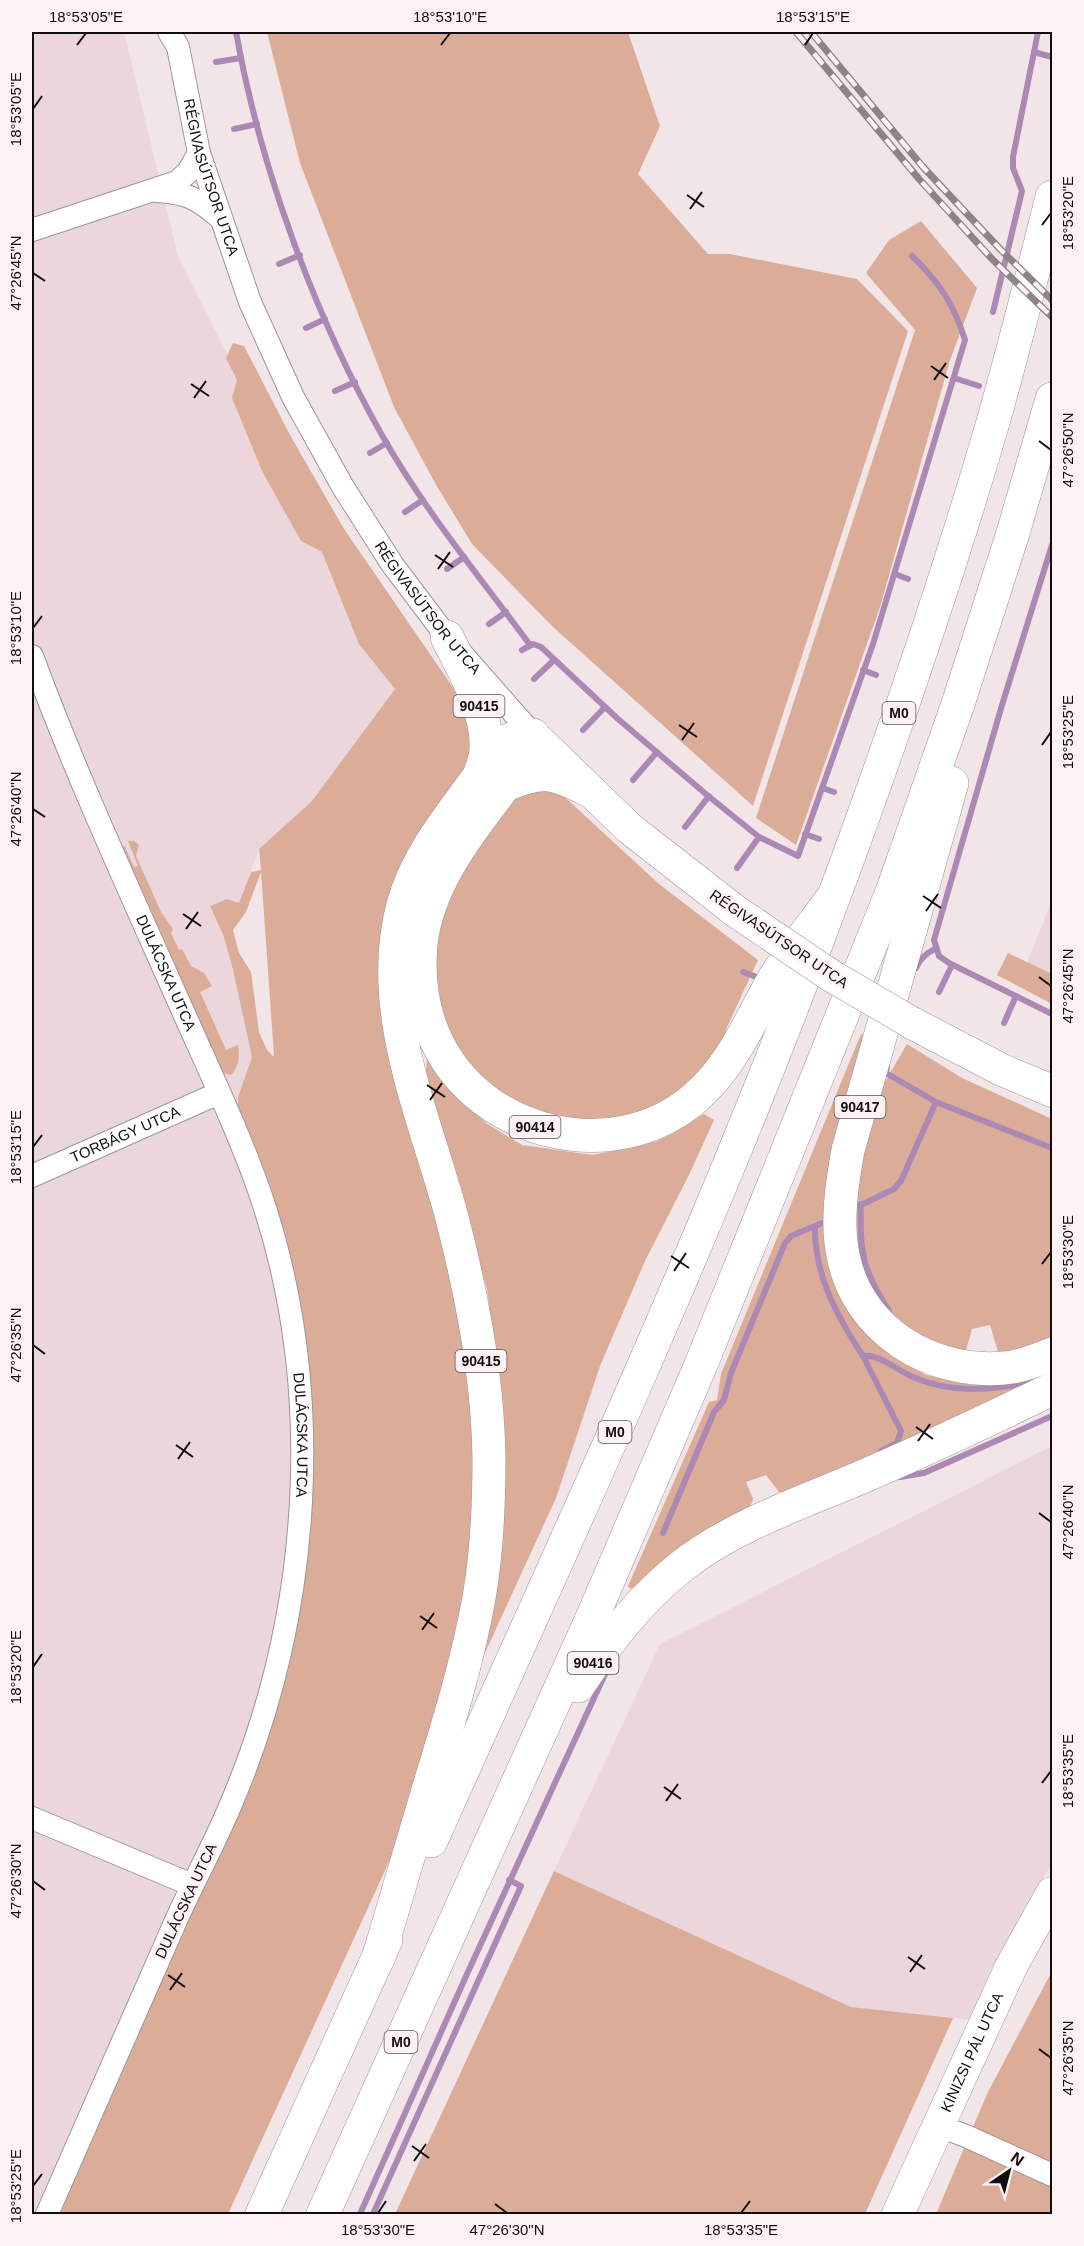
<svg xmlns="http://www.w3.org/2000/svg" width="1084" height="2246" font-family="Helvetica,sans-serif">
<rect width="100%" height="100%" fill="#f2e5e8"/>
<!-- built -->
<g fill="#ebd6db">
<path d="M 32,32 L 124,32 L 178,256 L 395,689 L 312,801 L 259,849 L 239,903 L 210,906 L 224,937 L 233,970 L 252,1057 L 238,1097 L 238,1108 L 290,1263 L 297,1614 L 59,2214 L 32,2214 Z"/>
<path d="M 1052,901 L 1052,974 L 1025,968 Z"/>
<path d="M 1052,1446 L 1052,1863 L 1020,1917 L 972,2020 L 851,2007 L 554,1871 L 660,1644 Z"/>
</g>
<!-- green -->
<g fill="#dbad99" fill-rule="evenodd">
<path d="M 267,32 L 628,32 L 660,126 L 638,174 L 708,254 L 730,254 L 857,279 L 908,331 L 753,806 L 553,627 L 472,544 L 435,483 L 394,407 L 300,163 Z"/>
<path d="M 921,221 L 977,288 L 950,360 L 880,607 L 796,845 L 756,818 L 915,330 L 866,273 L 889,240 Z"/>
<path d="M 233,343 L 244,346 L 290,435 L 344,529 L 465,705 L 472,760 L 386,933 L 470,1365 L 478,1496 L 472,1604 L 393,1853 L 228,2214 L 59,2214 L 262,1744 L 309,1397 L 238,1108 L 238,1097 L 252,1057 L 233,970 L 224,937 L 210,906 L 227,899 L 239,903 L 251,872 L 261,870 L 259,849 L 312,801 L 395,689 L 359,644 L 322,552 L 301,541 L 262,471 L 232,398 L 237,380 L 226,358 ZM 261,872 L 274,1056 L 273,1056 L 267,1050 L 259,1032 L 251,972 L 239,953 L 233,930 L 246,912 Z"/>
<path d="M 557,790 L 659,884 L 758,960 L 727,1027 L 719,1052 L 691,1087 L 657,1111 L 582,1126 L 505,1100 L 462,1056 L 445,1031 L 431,944 L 446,899 L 477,841 L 519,793 Z"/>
<path d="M 128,841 L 134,841 L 139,845 L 136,856 L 161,912 L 173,929 L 171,933 L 179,950 L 182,949 L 191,966 L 204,973 L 212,986 L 200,992 L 226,1050 L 238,1045 C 240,1056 239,1067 231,1075 L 222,1073 L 123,848 L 124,845 L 134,867 L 138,866 Z"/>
<path d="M 1008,953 L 1052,974 L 1052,1004 L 997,975 Z"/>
<path d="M 861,1034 L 866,1036 L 827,1192 L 867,1333 L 896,1358 L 926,1375 L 972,1385 L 997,1384 L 1042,1374 L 1043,1380 L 788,1493 L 779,1492 L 766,1475 L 746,1482 L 753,1499 L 749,1511 L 664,1561 L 631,1589 L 628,1586 L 709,1402 L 717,1400 L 721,1374 Z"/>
<path d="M 907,1044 L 962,1078 L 1052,1119 L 1052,1338 L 1009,1355 L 998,1352 L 990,1325 L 972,1329 L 965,1354 L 915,1340 L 859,1276 L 851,1205 L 879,1084 L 886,1080 Z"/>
<path d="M 427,1058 L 460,1097 L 486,1123 L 522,1145 L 593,1155 L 657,1141 L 704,1114 L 714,1120 L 689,1175 L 645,1261 L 600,1366 L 556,1498 L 484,1655 L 493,1590 L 500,1394 L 487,1289 L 442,1138 L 426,1071 Z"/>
<path d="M 554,1871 L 851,2007 L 953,2018 L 865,2214 L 395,2214 Z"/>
<path d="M 1052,1971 L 1052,2214 L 936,2214 L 987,2094 Z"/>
</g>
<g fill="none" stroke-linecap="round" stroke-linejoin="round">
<!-- stream -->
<g stroke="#ab89b4" stroke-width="6">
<path d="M 236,32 C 260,167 315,317 383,437 C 425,511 480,577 530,645"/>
<path d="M 1034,52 L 1052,57"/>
<path d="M 216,62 L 241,58"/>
<path d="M 234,129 L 257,124"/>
<path d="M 279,264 L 300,255"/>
<path d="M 993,312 L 1022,191 L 1013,168 L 1013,157 L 1038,32"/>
<path d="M 306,328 L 325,319"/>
<path d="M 954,378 L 979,386"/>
<path d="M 335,391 L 355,382"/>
<path d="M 370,453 L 387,443"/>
<path d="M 405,512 L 423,500"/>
<path d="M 1052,545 L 1002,705 L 934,940 L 939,956 L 949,963 L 1052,1014"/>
<path d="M 447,569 L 464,557"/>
<path d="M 895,574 L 908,579"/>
<path d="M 489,624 L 506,612"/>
<path d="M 522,650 L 533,644 L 541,647 L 618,719 L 707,795 L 759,837 L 798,856 L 873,644 L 965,340 C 954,304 939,282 912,256"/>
<path d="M 863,670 L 876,675"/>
<path d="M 534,679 L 554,660"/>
<path d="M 583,730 L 605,707"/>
<path d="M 633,780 L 657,752"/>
<path d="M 822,788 L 834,792"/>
<path d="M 685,827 L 709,796"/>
<path d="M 805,834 L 819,839"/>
<path d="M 737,868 L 759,837"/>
<path d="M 916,968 C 920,959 926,953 935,949"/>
<path d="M 743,972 L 762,979"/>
<path d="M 939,992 L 952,965"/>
<path d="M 1004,1023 L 1016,996"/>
<path d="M 887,1067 L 886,1073 L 936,1102 L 1052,1148"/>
<path d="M 861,1204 C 859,1252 863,1271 889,1311"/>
<path d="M 859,1206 L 894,1189 L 901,1181 L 936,1102"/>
<path d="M 815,1226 C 814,1275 837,1316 863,1356 C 881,1354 896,1370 913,1377 C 951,1394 993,1390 1032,1382"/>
<path d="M 863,1356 L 901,1431 L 897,1443 L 881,1451"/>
<path d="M 900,1477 L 924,1473 L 1052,1416"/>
<path d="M 663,1533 L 714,1412 L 724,1400 L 731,1373 L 785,1243 L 791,1236 L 822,1223"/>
<path d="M 360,2214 L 467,1974 L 606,1672"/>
<path d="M 373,2214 L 521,1886 L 509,1880"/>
</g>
<!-- street casing -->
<g stroke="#a09497" stroke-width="24">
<g id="street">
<path id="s1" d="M 169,32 L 178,47 L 199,153 L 250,302 L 293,397 L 343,487 L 392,564 L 447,637 L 533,735"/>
<path d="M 157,191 C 187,193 197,198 220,218"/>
<path d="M 32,230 L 177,182 L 188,172 L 199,153"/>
<path id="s2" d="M 32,656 C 76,775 130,892 182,1009 C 209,1070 238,1130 260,1193 C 327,1389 312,1614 231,1804 C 214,1845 192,1884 174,1925 C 132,2021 89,2118 47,2214"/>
<path id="s3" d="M 32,1176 L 219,1093"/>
<path d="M 32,1818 L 192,1885"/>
<path d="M 939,2126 L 966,2136 L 1052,2175"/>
</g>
</g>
<!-- secondary casing -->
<g stroke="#a09497" stroke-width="33">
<g id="secondary">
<path d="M 533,735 L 629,828 L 734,910"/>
<path d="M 912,1023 L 1002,1070 L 1052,1091"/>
<path id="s4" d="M 898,2214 L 1011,1967 L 1052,1893"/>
</g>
</g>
<!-- highway casing -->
<g stroke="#a09497" stroke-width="34">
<g id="highway">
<path d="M 447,637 C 464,672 488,710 486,749 C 486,757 483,765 480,773"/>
<path d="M 952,783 L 848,1150 C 842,1184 836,1221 843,1255 C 857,1330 931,1375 1004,1368 C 1021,1367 1037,1360 1052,1354"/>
<path d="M 505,785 C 544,769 553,772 590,791"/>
<path d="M 578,1686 C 608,1641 639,1600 682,1566 C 733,1526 798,1504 857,1479 C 923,1451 988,1420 1052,1389"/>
<path d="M 431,1841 C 549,1578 671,1315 777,1046 C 855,846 928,642 989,436 C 1012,357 1032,277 1052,197"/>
<path d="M 378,1959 C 396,1898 414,1837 432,1777 C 450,1718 468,1659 479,1598 C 487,1552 489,1505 489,1459 C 488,1376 472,1294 451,1214 C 424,1115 375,1009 403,905 C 419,846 466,798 499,748 C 509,738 518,735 533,735 C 529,758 510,778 496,797 C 463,840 427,888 421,944 C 418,977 422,1011 437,1042 C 482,1136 615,1167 695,1098 C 732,1066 749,1023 772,982 C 790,952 813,925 833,897"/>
<path d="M 262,2214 L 386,1940"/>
<path d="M 323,2214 L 592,1618 L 700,1367 L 892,892 L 958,704 L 1013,533 L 1052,399"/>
</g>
</g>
<!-- street -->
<use href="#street" stroke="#fff" stroke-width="22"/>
<!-- secondary -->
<use href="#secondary" stroke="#fff" stroke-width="32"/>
<!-- highway -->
<use href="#highway" stroke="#fff" stroke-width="33"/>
<!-- rail casing -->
<g stroke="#8d8486" stroke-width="7">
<g id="rail">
<path d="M 796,32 L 919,179 L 992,259 L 1052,317"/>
<path d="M 811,32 L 923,167 L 1001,250 L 1052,300"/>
</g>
</g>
<!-- rail -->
<use href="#rail" stroke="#fdf3f5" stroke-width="4.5" stroke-dasharray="14" stroke-linecap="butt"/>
<!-- secondary-bridge casing -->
<g stroke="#a09497" stroke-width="33" stroke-linecap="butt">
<path id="secondary-bridge" d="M 734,910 L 830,975 L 912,1023"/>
</g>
<!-- secondary-bridge -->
<use href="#secondary-bridge" stroke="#fff" stroke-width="32"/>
</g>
<!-- ticks -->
<path fill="none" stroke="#110d0e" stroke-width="2" d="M 77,45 L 86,33M 441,45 L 450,33M 805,45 L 813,33M 33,109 L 42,96M 687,195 L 704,207M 690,209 L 702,192M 1042,225 L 1051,213M 33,273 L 45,281M 931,366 L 948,378M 934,380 L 946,363M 191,384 L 209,396M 194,398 L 206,381M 1039,441 L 1051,450M 435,555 L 453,567M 438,569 L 450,552M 33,628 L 42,616M 679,725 L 697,737M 682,740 L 694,723M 1042,745 L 1051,732M 33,809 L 45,817M 923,896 L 941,908M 926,911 L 938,894M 183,914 L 201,926M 186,929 L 198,912M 1039,977 L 1051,986M 427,1085 L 445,1097M 430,1100 L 442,1083M 33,1147 L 42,1135M 671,1256 L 689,1268M 1042,1264 L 1051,1252M 674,1271 L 686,1253M 33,1345 L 45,1354M 916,1427 L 933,1439M 918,1441 L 930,1424M 176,1445 L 193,1457M 178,1459 L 190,1442M 1039,1513 L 1051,1522M 420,1616 L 437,1628M 422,1630 L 434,1613M 33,1667 L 42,1654M 1042,1783 L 1051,1771M 664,1787 L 681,1799M 666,1801 L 678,1784M 33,1881 L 45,1890M 908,1957 L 925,1969M 910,1972 L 922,1955M 168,1975 L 185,1987M 170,1990 L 182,1973M 1039,2049 L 1051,2058M 412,2146 L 429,2158M 414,2161 L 426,2144M 33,2186 L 42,2174M 495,2204 L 507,2213M 378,2213 L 386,2201M 741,2213 L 750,2201"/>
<g text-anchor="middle" stroke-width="6" stroke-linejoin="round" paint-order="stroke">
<!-- shield labels -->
<g fill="#fdf3f5" stroke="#585253" stroke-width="1.5">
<rect x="453.5" y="695" width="51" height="22" rx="4.5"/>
<rect x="882.5" y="702" width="33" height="22" rx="4.5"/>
<rect x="834.5" y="1096" width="51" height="22" rx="4.5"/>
<rect x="509.5" y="1116" width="51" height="22" rx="4.5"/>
<rect x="455.5" y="1350" width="51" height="22" rx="4.5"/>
<rect x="598.5" y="1421" width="33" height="22" rx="4.5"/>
<rect x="567.5" y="1652" width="51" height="22" rx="4.5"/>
<rect x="384.5" y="2031" width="33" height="22" rx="4.5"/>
</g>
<g font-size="14" font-weight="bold" fill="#110d0e">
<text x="479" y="711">90415</text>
<text x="899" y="718">M0</text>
<text x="860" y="1112">90417</text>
<text x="535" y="1132">90414</text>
<text x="481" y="1366">90415</text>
<text x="615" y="1437">M0</text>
<text x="593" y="1668">90416</text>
<text x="401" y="2047">M0</text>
</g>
<!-- street labels -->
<g font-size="15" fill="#110d0e" stroke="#fdf3f5">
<text dy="5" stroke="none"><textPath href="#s1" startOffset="152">RÉGIVASÚTSOR UTCA</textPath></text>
<text dy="5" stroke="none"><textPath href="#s1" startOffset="638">RÉGIVASÚTSOR UTCA</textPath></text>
<text transform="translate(779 939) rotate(34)" y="5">RÉGIVASÚTSOR UTCA</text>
<text dy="5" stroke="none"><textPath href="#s2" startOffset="344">DULÁCSKA UTCA</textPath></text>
<text dy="5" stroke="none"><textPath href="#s3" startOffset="102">TORBÁGY UTCA</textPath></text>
<text dy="5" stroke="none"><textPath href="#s2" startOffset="830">DULÁCSKA UTCA</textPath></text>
<text transform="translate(186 1901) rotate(-65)" y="5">DULÁCSKA UTCA</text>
<text dy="5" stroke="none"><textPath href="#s4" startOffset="178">KINIZSI PÁL UTCA</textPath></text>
</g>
</g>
<!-- border -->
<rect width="1084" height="2246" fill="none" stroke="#fdf3f5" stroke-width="66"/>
<!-- north arrow -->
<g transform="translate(1009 2171) rotate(35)" stroke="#fdf3f5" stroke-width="4.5" paint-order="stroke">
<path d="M0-4.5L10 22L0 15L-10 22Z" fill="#110d0e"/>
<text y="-9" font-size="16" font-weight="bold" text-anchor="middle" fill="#110d0e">N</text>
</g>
<rect x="33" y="33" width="1018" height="2180" fill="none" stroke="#110d0e" stroke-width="2"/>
<g font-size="15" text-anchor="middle" fill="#110d0e">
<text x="86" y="22">18°53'05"E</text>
<text x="450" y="22">18°53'10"E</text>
<text x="813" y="22">18°53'15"E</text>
<text transform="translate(16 109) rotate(-90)" y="5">18°53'05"E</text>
<text transform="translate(1068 213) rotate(-90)" y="5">18°53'20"E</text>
<text transform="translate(16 273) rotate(-90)" y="5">47°26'45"N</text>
<text transform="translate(1068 450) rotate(-90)" y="5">47°26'50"N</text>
<text transform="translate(16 628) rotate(-90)" y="5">18°53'10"E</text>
<text transform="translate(1068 732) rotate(-90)" y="5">18°53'25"E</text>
<text transform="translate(16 809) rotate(-90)" y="5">47°26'40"N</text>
<text transform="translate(1068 986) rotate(-90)" y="5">47°26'45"N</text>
<text transform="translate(16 1147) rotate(-90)" y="5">18°53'15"E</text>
<text transform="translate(1068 1252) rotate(-90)" y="5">18°53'30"E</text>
<text transform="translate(16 1345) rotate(-90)" y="5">47°26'35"N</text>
<text transform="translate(1068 1522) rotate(-90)" y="5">47°26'40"N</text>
<text transform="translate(16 1667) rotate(-90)" y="5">18°53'20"E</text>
<text transform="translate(1068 1771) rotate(-90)" y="5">18°53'35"E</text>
<text transform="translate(16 1881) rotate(-90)" y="5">47°26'30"N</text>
<text transform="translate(1068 2058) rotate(-90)" y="5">47°26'35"N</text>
<text transform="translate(16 2186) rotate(-90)" y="5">18°53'25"E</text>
<text x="378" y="2235">18°53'30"E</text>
<text x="507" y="2235">47°26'30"N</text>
<text x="741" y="2235">18°53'35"E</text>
</g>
</svg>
